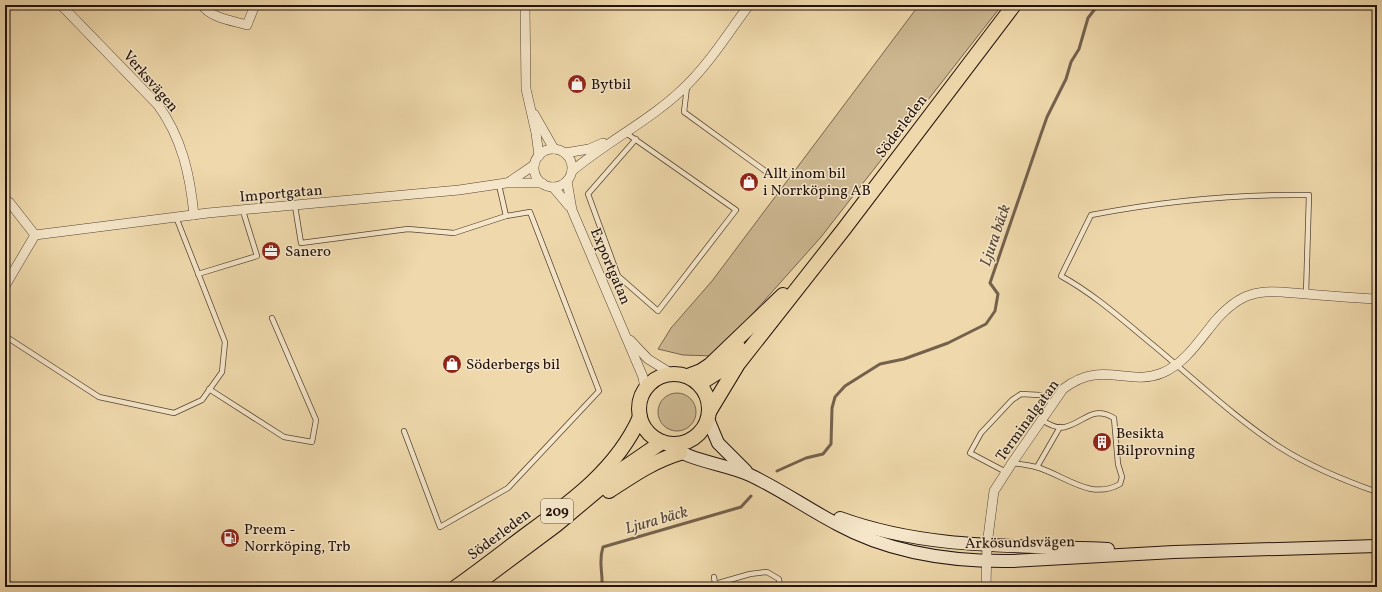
<svg xmlns="http://www.w3.org/2000/svg" width="1382" height="592" font-family="Vollkorn,serif">
<rect width="100%" height="100%" fill="#efd9ac"/>
<filter id="stains"><feTurbulence type="fractalNoise" baseFrequency=".005" numOctaves="4"/><feColorMatrix values="0 0 0 0 .2 0 0 0 0 .09 0 0 0 0 .02 0 0 0 .5 -.17"/></filter>
<radialGradient id="worn" r=".72"><stop offset=".6" stop-color="#630" stop-opacity="0"/><stop offset="1" stop-color="#630" stop-opacity=".3"/></radialGradient>
<!-- green -->
<g fill="#ccb791" stroke="#78644e">
<path d="M 919,5 L 1002,5 L 821,237 L 715,356 L 683,355 L 658,349 L 671,328 L 712,281 Z"/>
<circle cx="677" cy="412" r="19"/>
</g>
<g fill="none" stroke-linecap="round" stroke-linejoin="round">
<!-- stream -->
<g stroke="#74614c" stroke-width="3">
<path d="M 777,471 L 806,458 L 823,454 L 831,444 L 832,408 L 835,397 L 845,386 L 880,364 L 904,359 L 948,343 L 986,324 L 995,311 L 998,294 L 990,283 L 1041,134 L 1047,117 L 1066,79 L 1071,62 L 1079,49 L 1088,18 L 1098,5"/>
<path d="M 602,587 C 603,571 598,562 603,547 L 741,507 L 751,496"/>
</g>
<!-- service casing -->
<g stroke="#564434" stroke-width="6">
<g id="service">
<path d="M 687,87 L 684,112 L 768,173"/>
<path d="M 626,133 L 736,210 L 658,311 L 618,276 L 588,194 L 636,139"/>
<path d="M 295,206 L 301,243 L 408,229 L 454,233 L 506,216"/>
<path d="M 198,274 L 257,256 L 243,211"/>
<path d="M 1306,294 L 1309,195 C 1236,194 1163,201 1091,215 L 1061,276 C 1094,294 1124,321 1153,345 C 1194,379 1236,419 1281,448 C 1311,467 1343,480 1377,492"/>
<path d="M 5,336 L 99,397 L 174,413 L 202,400 L 222,372 L 225,342 L 176,217"/>
<path d="M 209,389 L 284,437 L 312,442 L 316,420 L 272,318"/>
<path d="M 404,431 L 440,527 L 508,488 L 599,391 L 530,212 L 506,216 L 499,185"/>
<path d="M 1012,463 C 1020,464 1028,465 1036,467 C 1065,475 1090,501 1120,484 L 1122,477 L 1118,464 L 1114,418 C 1092,405 1085,422 1065,427 C 1057,429 1048,424 1042,420"/>
<path d="M 1037,467 L 1060,427"/>
<path d="M 1006,472 L 970,453 L 981,433 L 1012,400 L 1021,394 L 1040,395 L 1053,404"/>
<path d="M 714,577 L 715,584 L 750,574 L 767,572 L 779,579 L 780,587"/>
</g>
</g>
<!-- minor casing -->
<g stroke="#564434" stroke-width="10">
<g id="minor">
<path d="M 61,5 L 158,105 C 182,138 190,175 194,215"/>
<path d="M 202,5 C 210,18 234,21 247,25 L 255,5"/>
<path d="M 525,5 L 526,89 L 536,133 L 539,156"/>
<path d="M 534,114 L 554,149"/>
<circle cx="553" cy="168" r="19"/>
<path d="M 565,153 L 589,149 L 603,143"/>
<path d="M 572,171 C 609,140 653,119 687,85 C 711,61 729,32 749,5"/>
<path d="M 567,181 L 572,210 L 643,377 L 645,389"/>
<path d="M 509,182 L 534,165"/>
<path d="M 553,187 L 569,206"/>
<path d="M 5,199 L 10,203 L 35,235"/>
<path d="M 35,235 L 208,213 L 459,190 L 506,183 L 542,183"/>
<path d="M 5,286 L 35,235"/>
<path d="M 630,340 L 648,359 L 672,374"/>
<path d="M 986,587 L 987,545 L 994,491 L 1012,463 L 1063,389 C 1102,359 1127,387 1162,373 C 1185,364 1201,338 1216,320 C 1225,310 1237,299 1250,295 C 1268,289 1288,293 1307,294 C 1330,296 1354,298 1377,299"/>
</g>
</g>
<!-- secondary casing -->
<g stroke="#23120c" stroke-width="14">
<g id="secondary">
<path d="M 708,419 L 718,443 L 746,471"/>
<path d="M 666,443 C 690,462 723,463 750,475 C 780,489 808,509 837,524 C 890,553 953,562 1013,561 L 1174,552 L 1377,546"/>
<path d="M 840,518 C 928,550 1017,545 1108,549"/>
</g>
</g>
<!-- primary casing -->
<g stroke="#23120c" stroke-width="16">
<g id="primary">
<circle cx="674" cy="409" r="35"/>
<path d="M 688,376 L 701,371 L 710,365 L 783,295"/>
<path d="M 699,384 L 718,372 L 739,348"/>
<path d="M 709,412 L 738,364 L 844,229 L 1014,5"/>
<path d="M 609,491 C 632,476 653,461 680,453"/>
<path d="M 456,587 C 480,570 503,552 527,534 C 571,502 617,469 640,417"/>
<path d="M 473,587 L 556,525 L 624,468 L 662,442"/>
</g>
</g>
<!-- service -->
<use href="#service" stroke="#f5e6c9" stroke-width="4.5"/>
<!-- minor -->
<use href="#minor" stroke="#f5e6c9" stroke-width="9"/>
<!-- secondary -->
<use href="#secondary" stroke="#f5e6c9" stroke-width="12"/>
<!-- primary -->
<use href="#primary" stroke="#efd9ac" stroke-width="14"/>
</g>
<!-- icons -->
<defs>
<g id="shop-disc" transform="scale(1)"><circle r="9.5" fill="#8f2418" stroke="#f5e6c9"/><path d="M-5-2.5h2.3a2.7 3.5 0 0 1 5.4 0H5L5.5 6h-11ZM-1.5-2.5h3a1.5 2.3 0 0 0-3 0Z" fill="#fff"/></g>
<g id="office-disc" transform="scale(1)"><circle r="9.5" fill="#8f2418" stroke="#f5e6c9"/><path d="M-6-3h4V-5.5h4V-3h4V5H-6ZM-1-4.5V-3h2v-1.5ZM-6 0V1H6V0Z" fill="#fff"/></g>
<g id="building-disc" transform="scale(1)"><circle r="9.5" fill="#8f2418" stroke="#f5e6c9"/><path d="M-4-6H4V6H1V3H-1V6H-4ZM-2.5-4.3h1.7v1.8h-1.7ZM.8-4.3h1.7v1.8H.8ZM-2.5-1h1.7V.8h-1.7ZM.8-1h1.7V.8H.8Z" fill="#fff"/></g>
<g id="fuel-disc" transform="scale(1)"><circle r="9.5" fill="#8f2418" stroke="#f5e6c9"/><path d="M-5.5-6h7V0h2V4h1.3V-2.5L3-4.5l.8-.8L6-3V5H2.5V1h-1V6h-7ZM-4.2-4.7v3.2H.2V-4.7Z" fill="#fff"/></g>
</defs>
<g fill-rule="evenodd">
<use href="#shop-disc" x="577" y="84"/>
<use href="#shop-disc" x="749" y="182"/>
<use href="#office-disc" x="271" y="251"/>
<use href="#shop-disc" x="452" y="364"/>
<use href="#building-disc" x="1102" y="442"/>
<use href="#fuel-disc" x="230" y="538"/>
</g>
<g text-anchor="middle" stroke-width="3" stroke-linejoin="round" paint-order="stroke">
<!-- shield labels -->
<rect fill="#f5e6c9" stroke="#625245" stroke-width="1" x="541" y="499" width="32" height="24" rx="3"/>
<g font-size="14" font-weight="bold" fill="#23120c">
<text x="557" y="516">209</text>
</g>
<!-- street labels -->
<g font-size="15" fill="#23120c" stroke="#f5e6c9">
<text transform="translate(151 81) rotate(49)" y="5">Verksvägen</text>
<text transform="translate(901 126) rotate(-53)" y="5">Söderleden</text>
<text transform="translate(281 193) rotate(-5)" y="5">Importgatan</text>
<text transform="translate(611 266) rotate(67)" y="5">Exportgatan</text>
<text transform="translate(1027 420) rotate(-54)" y="5">Terminalgatan</text>
<text transform="translate(499 534) rotate(-37)" y="5">Söderleden</text>
<text transform="translate(1020 542) rotate(-1)" y="5">Arkösundsvägen</text>
</g>
<!-- poi labels -->
<g font-size="15" fill="#23120c" stroke="#f5e6c9" text-anchor="start">
<text x="591" y="89">Bytbil</text>
<text x="763" y="178">Allt inom bil<tspan x="763" dy="17">i Norrköping AB</tspan></text>
<text x="285" y="256">Sanero</text>
<text x="466" y="369">Söderbergs bil</text>
<text x="1116" y="438">Besikta<tspan x="1116" dy="17">Bilprovning</tspan></text>
<text x="244" y="534">Preem -<tspan x="244" dy="17">Norrköping, Trb</tspan></text>
</g>
<!-- water labels -->
<g font-size="16" font-style="italic" fill="#594636" stroke="#f5e6c9">
<text transform="translate(994 235) rotate(-71)" y="6">Ljura bäck</text>
<text transform="translate(656 519) rotate(-16)" y="6">Ljura bäck</text>
</g>
</g>
<!-- margin -->
<rect width="1382" height="592" fill="none" stroke="#efd9ac" stroke-width="20"/>
<rect x="6" y="6" width="1370" height="580" fill="none" stroke="#23120c" stroke-width="2"/>
<rect x="10" y="10" width="1362" height="572" fill="none" stroke="#23120c"/>
<rect width="100%" height="100%" filter="url(#stains)"/>
<rect width="100%" height="100%" fill="url(#worn)"/>
</svg>
